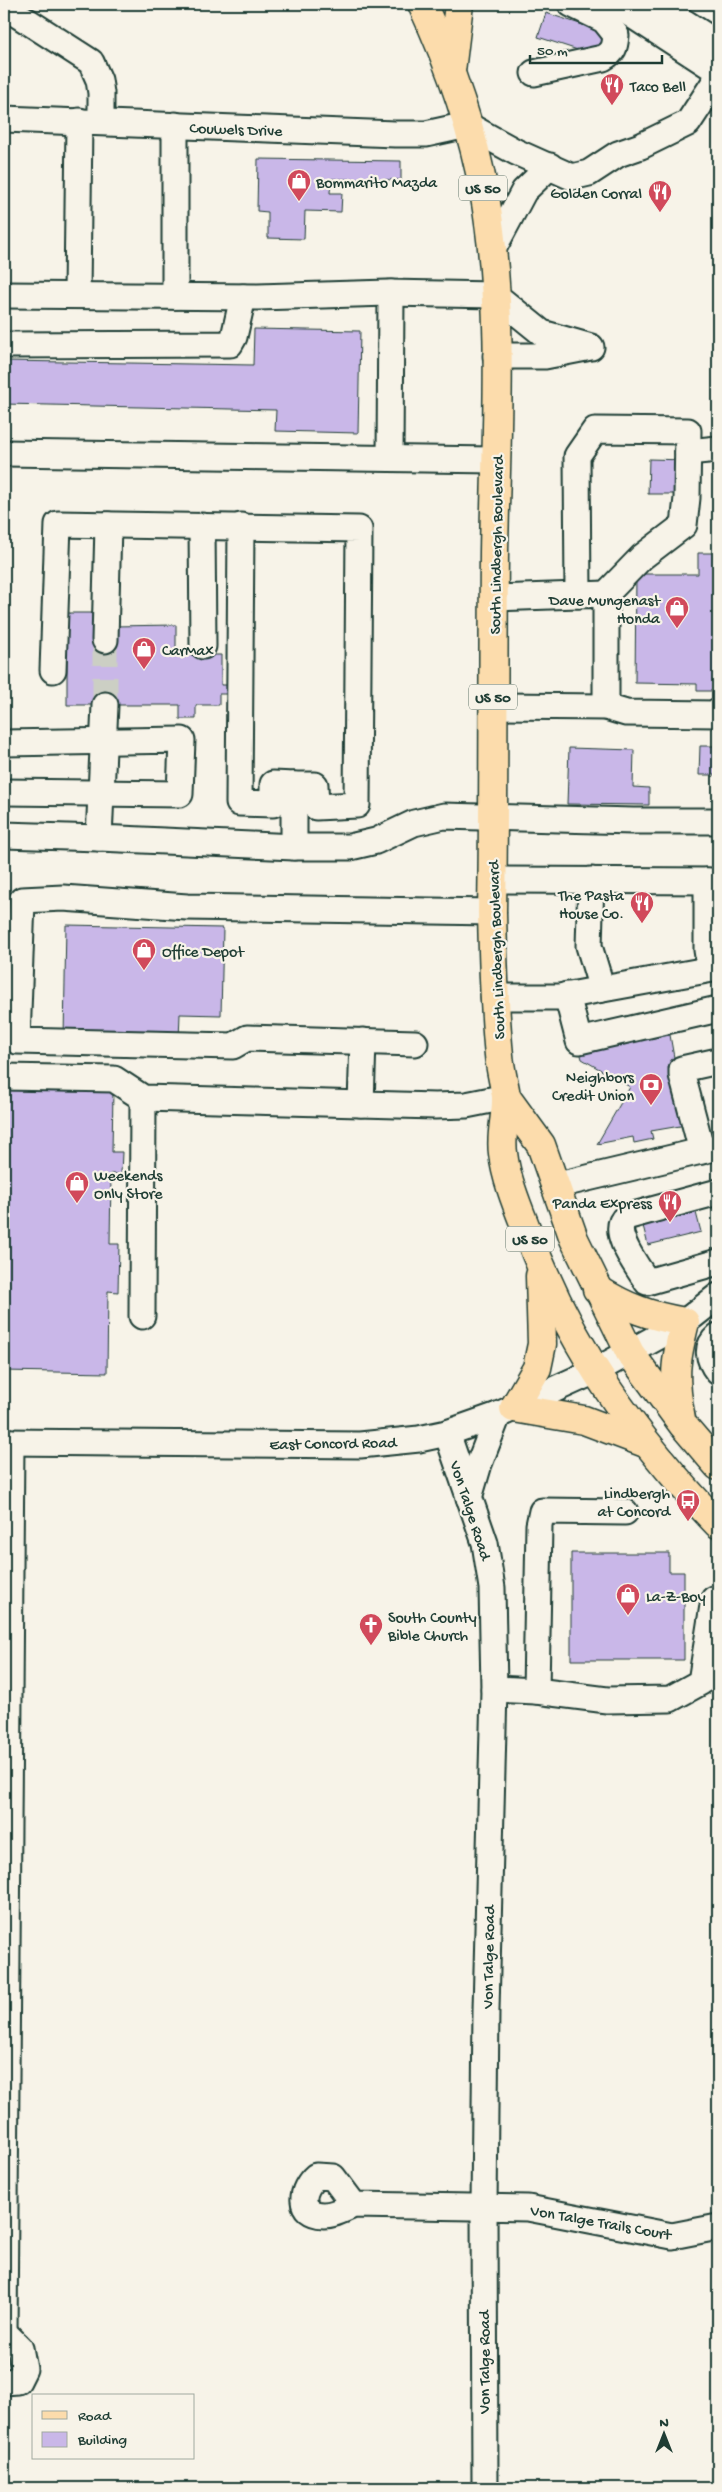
<svg xmlns="http://www.w3.org/2000/svg" width="722" height="2492" font-family="'Gochi Hand',sans-serif">
<rect width="100%" height="100%" fill="#f7f3e8"/>
<filter id="ink" filterUnits="userSpaceOnUse"><feTurbulence type="fractalNoise" baseFrequency=".02" numOctaves="2"/><feDisplacementMap in="SourceGraphic" scale="10" xChannelSelector="R" yChannelSelector="G"/><feConvolveMatrix kernelMatrix="1 2 1 2 8 2 1 2 1" color-interpolation-filters="sRGB"/></filter>
<g filter="url(#ink)">
<!-- building -->
<g fill="#c9b7e8" stroke="#1f3d34">
<path d="M 546,13 L 608,33 L 602,50 L 593,47 L 590,54 L 538,37 Z"/>
<path d="M 258,159 L 401,161 L 401,180 L 331,179 L 330,193 L 342,193 L 341,212 L 305,211 L 304,239 L 268,238 L 268,212 L 257,211 Z"/>
<path d="M 254,329 L 360,331 L 358,433 L 275,431 L 276,410 L 4,404 L 4,361 L 253,365 Z"/>
<path d="M 649,459 L 686,460 L 685,494 L 648,494 Z"/>
<path d="M 698,553 L 718,553 L 718,691 L 697,691 L 697,684 L 635,683 L 636,574 L 698,574 Z"/>
<path d="M 67,613 L 92,613 L 92,640 L 113,640 L 113,626 L 176,625 L 176,655 L 221,655 L 221,685 L 234,685 L 234,694 L 219,694 L 219,705 L 196,705 L 196,719 L 180,719 L 180,705 L 67,705 Z"/>
<path d="M 700,746 L 718,746 L 718,775 L 699,775 Z"/>
<path d="M 569,748 L 634,750 L 633,787 L 649,788 L 649,805 L 567,804 Z"/>
<path d="M 66,925 L 223,928 L 221,1015 L 180,1014 L 179,1039 L 64,1037 Z"/>
<path d="M 670,1035 L 686,1125 L 651,1131 L 653,1139 L 634,1143 L 633,1137 L 597,1144 L 630,1087 L 582,1059 L 580,1051 Z"/>
<path d="M 4,1089 L 113,1090 L 112,1152 L 122,1152 L 121,1174 L 111,1174 L 110,1244 L 119,1244 L 118,1292 L 108,1291 L 107,1373 L 4,1371 Z"/>
<path d="M 693,1201 L 701,1232 L 648,1245 L 640,1214 Z"/>
<path d="M 571,1553 L 669,1553 L 669,1572 L 684,1572 L 684,1660 L 571,1660 Z"/>
</g>
<g fill="none" stroke-linecap="round" stroke-linejoin="round">
<!-- minor-tunnel -->
<path stroke="#cccfc4" stroke-width="25" stroke-dasharray="25 12" stroke-linecap="butt" d="M 105,640 L 105,705"/>
<!-- minor casing -->
<g stroke="#1f3d34" stroke-width="29">
<g id="minor">
<path d="M 615,4 L 718,71"/>
<path d="M 656,4 L 718,44"/>
<path d="M 4,6 L 91,62 L 99,80 L 101,93 L 101,122"/>
<path d="M 534,73 L 603,58 C 614,52 615,47 616,35 L 604,20 L 571,4"/>
<path d="M 4,119 L 395,134 L 426,134 L 467,125 L 516,152 L 572,177 L 589,173 L 618,154 L 641,146 L 688,123 L 718,77"/>
<path d="M 492,251 L 524,191 L 550,166"/>
<path d="M 4,295 L 258,297 L 388,293 L 495,295 L 542,333 L 591,347"/>
<path d="M 77,295 L 79,121"/>
<path d="M 175,296 L 175,125"/>
<path d="M 4,345 L 230,344 L 234,337 L 243,297"/>
<path d="M 496,356 L 545,356 L 586,348"/>
<path d="M 688,452 L 718,449"/>
<path d="M 4,453 L 495,460"/>
<path d="M 390,458 L 391,293"/>
<path d="M 202,526 L 203,646"/>
<path d="M 241,526 L 239,803 L 273,804 L 273,784 L 294,785"/>
<path d="M 578,595 L 577,456 L 595,430 L 688,431 L 687,498 L 684,525 L 642,557 L 606,594"/>
<path d="M 494,598 L 606,594 L 606,707"/>
<path d="M 105,640 L 108,525"/>
<path d="M 53,670 L 58,524 L 359,529 L 357,805 L 316,807 L 315,785 L 294,785 L 294,847"/>
<path d="M 105,705 L 99,838 L 294,847 L 350,847 L 376,841 L 414,823 L 444,816 L 633,821 L 718,821"/>
<path d="M 493,706 L 606,707 L 626,713 L 718,714"/>
<path d="M 4,743 L 182,740 L 180,794 L 4,792"/>
<path d="M 4,835 L 99,838"/>
<path d="M 493,880 L 718,881"/>
<path d="M 591,880 L 589,946 L 602,989"/>
<path d="M 707,881 L 707,950 L 710,969"/>
<path d="M 567,995 L 579,1041 L 718,1009"/>
<path d="M 494,997 L 559,997 L 718,968"/>
<path d="M 415,1043 L 247,1038 L 233,1046 L 17,1041 L 22,900 L 63,898 L 187,907 L 492,912"/>
<path d="M 4,1077 L 114,1079 L 143,1098 L 435,1106 L 466,1105 L 506,1097"/>
<path d="M 361,1104 L 363,1041"/>
<path d="M 702,1151 L 682,1075 L 682,1069 L 718,1061"/>
<path d="M 554,1186 L 718,1147"/>
<path d="M 718,1192 L 626,1217 C 609,1231 638,1267 647,1282 L 718,1262"/>
<path d="M 142,1316 L 143,1098"/>
<path d="M 718,1336 C 705,1347 708,1359 718,1372"/>
<path d="M 447,1433 L 485,1543 L 492,1588 L 494,1689 L 486,2010 L 484,2207 L 485,2488"/>
<path d="M 4,1442 L 360,1445 L 419,1439 L 447,1433 L 498,1415 L 595,1371 L 685,1322 L 718,1296"/>
<path d="M 469,1498 L 479,1464 L 498,1415"/>
<path d="M 494,1689 L 536,1691 L 607,1700 L 670,1699 L 701,1682 L 714,1599"/>
<path d="M 536,1691 L 539,1525 L 542,1511 L 625,1512"/>
<path d="M 354,2205 L 333,2177 L 316,2176 C 301,2189 296,2214 324,2215 C 335,2215 344,2209 354,2205 L 528,2208 L 672,2236 L 718,2227"/>
<path d="M 4,2335 L 11,1442"/>
<path d="M 4,2382 L 18,2381 L 24,2369 L 20,2348 L 5,2333"/>
</g>
</g>
<!-- major casing -->
<g stroke="#1f3d34" stroke-width="31">
<g id="major">
<path d="M 422,4 C 450,64 473,131 485,197 C 505,312 496,434 494,552 C 493,672 494,792 492,912 C 493,960 494,1007 499,1055 C 500,1069 504,1082 506,1096 C 507,1115 500,1134 503,1153 C 506,1180 519,1210 529,1236 C 571,1348 635,1438 718,1524"/>
<path d="M 451,71 L 459,4"/>
<path d="M 506,1097 L 541,1145 L 574,1239 L 630,1353 L 683,1425 L 718,1466"/>
<path d="M 540,1276 L 542,1344 L 537,1368 L 514,1408 L 584,1420 L 645,1443"/>
<path d="M 597,1289 C 627,1308 650,1316 685,1322 C 675,1362 673,1378 681,1419"/>
</g>
</g>
<!-- minor -->
<use href="#minor" stroke="#f7f3e8" stroke-width="25"/>
<!-- major -->
<use href="#major" stroke="#fcdcac" stroke-width="28"/>
</g>
</g>
<!-- icons -->
<defs>
<g id="restaurant-pin" transform="scale(1.25)"><path d="M0 17L-7.5 6A9.5 9.5 0 1 1 7.5 6Z" fill="#d1495b" stroke="#f7f3e8"/><path d="M-5-6h1v4h1v-4h1v4h1v-4h1v5L-1.5 .5V6h-2V.5L-5-1ZM5-6V6H3V1.5H1.5Q1.5-4 5-6Z" fill="#fff"/></g>
<g id="shop-pin" transform="scale(1.25)"><path d="M0 17L-7.5 6A9.5 9.5 0 1 1 7.5 6Z" fill="#d1495b" stroke="#f7f3e8"/><path d="M-5-2.5h2.3a2.7 3.5 0 0 1 5.4 0H5L5.5 6h-11ZM-1.5-2.5h3a1.5 2.3 0 0 0-3 0Z" fill="#fff"/></g>
<g id="bank-pin" transform="scale(1.25)"><path d="M0 17L-7.5 6A9.5 9.5 0 1 1 7.5 6Z" fill="#d1495b" stroke="#f7f3e8"/><path d="M-6-4H6V4H-6ZM0-2.3a2.3 2.3 0 1 0 0 4.6a2.3 2.3 0 1 0 0-4.6Z" fill="#fff"/></g>
<g id="bus-pin" transform="scale(1.25)"><path d="M0 17L-7.5 6A9.5 9.5 0 1 1 7.5 6Z" fill="#d1495b" stroke="#f7f3e8"/><path d="M-5-6H5V4H4V6H2V4H-2V6H-4V4H-5ZM-3.5-4V0h7V-4ZM-3.5 1.2v1.5H-2V1.2ZM2 1.2v1.5H3.5V1.2Z" fill="#fff"/></g>
<g id="church-pin" transform="scale(1.25)"><path d="M0 17L-7.5 6A9.5 9.5 0 1 1 7.5 6Z" fill="#d1495b" stroke="#f7f3e8"/><path d="M-1.2-6h2.4v3.5h3.3v2.4h-3.3V6h-2.4V-.1h-3.3v-2.4h3.3Z" fill="#fff"/></g>
</defs>
<g fill-rule="evenodd">
<use href="#restaurant-pin" x="612" y="85"/>
<use href="#shop-pin" x="299" y="181"/>
<use href="#restaurant-pin" x="660" y="192"/>
<use href="#shop-pin" x="677" y="608"/>
<use href="#shop-pin" x="144" y="649"/>
<use href="#restaurant-pin" x="642" y="903"/>
<use href="#shop-pin" x="144" y="950"/>
<use href="#bank-pin" x="651" y="1085"/>
<use href="#shop-pin" x="77" y="1183"/>
<use href="#restaurant-pin" x="670" y="1202"/>
<use href="#bus-pin" x="688" y="1501"/>
<use href="#shop-pin" x="628" y="1595"/>
<use href="#church-pin" x="371" y="1625"/>
</g>
<g text-anchor="middle" stroke-width="4.5" stroke-linejoin="round" paint-order="stroke">
<!-- shield labels -->
<g fill="#f7f3e8" stroke="#60746a" stroke-width="1">
<rect x="459" y="175.5" width="48" height="25" rx="4"/>
<rect x="469" y="684.5" width="48" height="25" rx="4"/>
<rect x="506" y="1226.5" width="48" height="25" rx="4"/>
</g>
<g font-size="15" font-weight="bold" fill="#1f3d34">
<text x="483" y="193">US 50</text>
<text x="493" y="702">US 50</text>
<text x="530" y="1244">US 50</text>
</g>
<!-- poi labels -->
<g font-size="16" fill="#1f3d34" stroke="#f7f3e8" text-anchor="start">
<text x="630" y="91">Taco Bell</text>
<text x="316" y="187">Bommarito Mazda</text>
<text x="642" y="198" text-anchor="end">Golden Corral</text>
<text x="660" y="605" text-anchor="end">Dave Mungenast<tspan x="660" dy="18">Honda</tspan></text>
<text x="162" y="655">CarMax</text>
<text x="624" y="900" text-anchor="end">The Pasta<tspan x="624" dy="18">House Co.</tspan></text>
<text x="162" y="956">Office Depot</text>
<text x="634" y="1082" text-anchor="end">Neighbors<tspan x="634" dy="18">Credit Union</tspan></text>
<text x="94" y="1180">Weekends<tspan x="94" dy="18">Only Store</tspan></text>
<text x="652" y="1208" text-anchor="end">Panda Express</text>
<text x="670" y="1498" text-anchor="end">Lindbergh<tspan x="670" dy="18">at Concord</tspan></text>
<text x="646" y="1601">La-Z-Boy</text>
<text x="388" y="1622">South County<tspan x="388" dy="18">Bible Church</tspan></text>
</g>
<!-- street labels -->
<g font-size="16" fill="#1f3d34" stroke="#f7f3e8">
<text transform="translate(236 128) rotate(2)" y="6">Couwels Drive</text>
<text transform="translate(495 545) rotate(-89)" y="6">South Lindbergh Boulevard</text>
<text transform="translate(495 950) rotate(-92)" y="6">South Lindbergh Boulevard</text>
<text transform="translate(333 1442) rotate(-1)" y="6">East Concord Road</text>
<text transform="translate(472 1510) rotate(72)" y="6">Von Talge Road</text>
<text transform="translate(487 1957) rotate(-89)" y="6">Von Talge Road</text>
<text transform="translate(601 2221) rotate(10)" y="6">Von Talge Trails Court</text>
<text transform="translate(483 2362) rotate(-90)" y="6">Von Talge Road</text>
</g>
</g>
<!-- margin -->
<rect width="722" height="2492" fill="none" stroke="#f7f3e8" stroke-width="20"/>
<rect x="10" y="10" width="702" height="2472" fill="none" stroke="#1f3d34" stroke-width="2" filter="url(#ink)"/>
<!-- legend -->
<rect x="32" y="2394" width="162" height="65" fill="#f7f3e8" stroke="#a1aaa0"/>
<rect x="42" y="2411" width="25" height="8" fill="#fcdcac" stroke="#a1aaa0"/>
<text x="78" y="2420" font-size="15" fill="#1f3d34">Road</text>
<rect x="42" y="2432" width="25" height="15" fill="#c9b7e8" stroke="#a1aaa0"/>
<text x="78" y="2444" font-size="15" fill="#1f3d34">Building</text>
<!-- north arrow -->
<g transform="translate(664 2434)" stroke="#f7f3e8" stroke-width="4" paint-order="stroke">
<path d="M0-4L9 19L0 12L-9 19Z" fill="#1f3d34"/>
<text y="-8" font-size="14" font-weight="bold" text-anchor="middle" fill="#1f3d34">N</text>
</g>
<!-- scale -->
<path d="M530 55v8h132v-8" fill="none" stroke="#1f3d34" stroke-width="2.5"/>
<text x="537" y="55" font-size="15" fill="#1f3d34" stroke="#f7f3e8" stroke-width="4" paint-order="stroke">50 m</text>
</svg>
